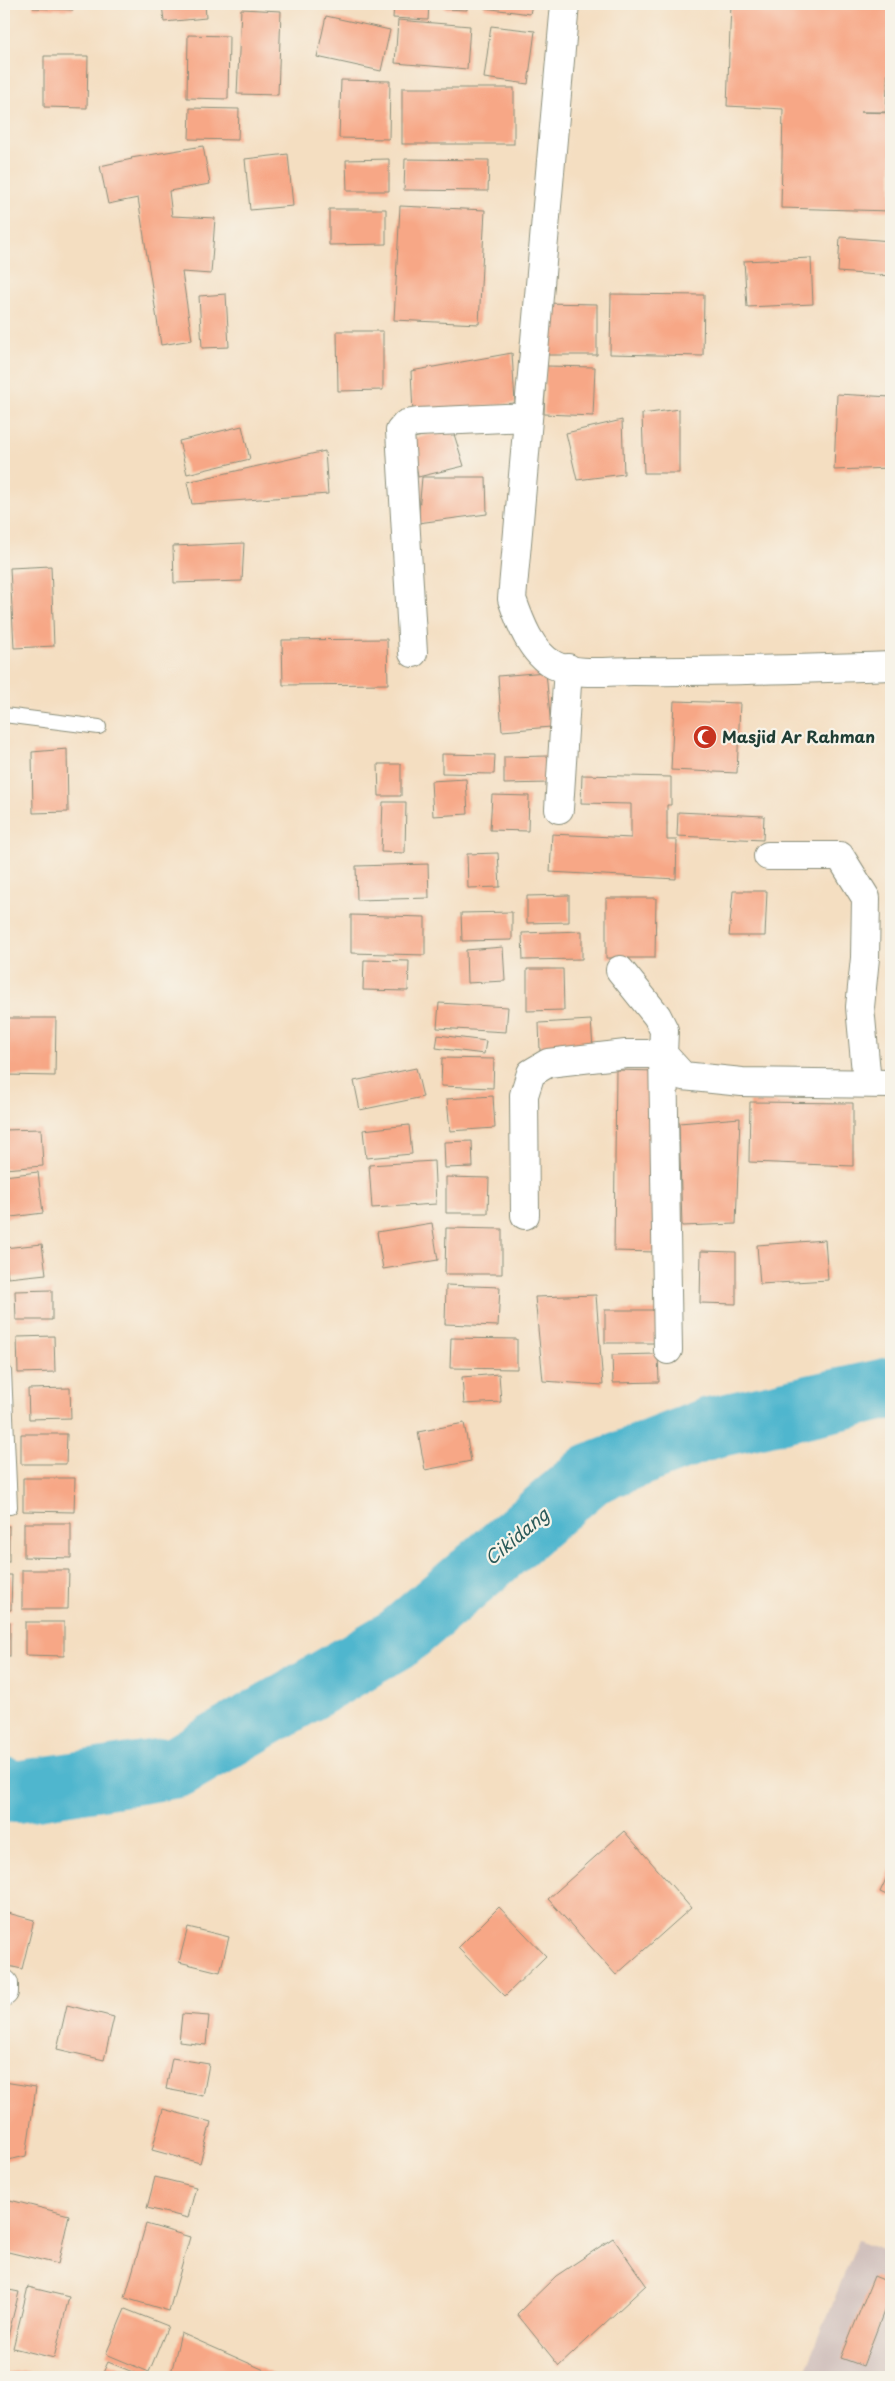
<svg xmlns="http://www.w3.org/2000/svg" width="895" height="2381" font-family="'Playpen Sans',sans-serif">
<rect width="100%" height="100%" fill="#f7f3e8"/>
<filter id="ink" filterUnits="userSpaceOnUse"><feTurbulence type="fractalNoise" baseFrequency=".02" numOctaves="2"/><feDisplacementMap in="SourceGraphic" scale="10" xChannelSelector="R" yChannelSelector="G"/><feConvolveMatrix kernelMatrix="1 2 1 2 8 2 1 2 1" color-interpolation-filters="sRGB"/></filter>
<filter id="wash" filterUnits="userSpaceOnUse"><feTurbulence type="fractalNoise" baseFrequency=".0096" numOctaves="4" result="noise"/><feDisplacementMap in="SourceGraphic" scale="20" xChannelSelector="R" yChannelSelector="G"/><feGaussianBlur stdDeviation="1.12" result="paint"/><feColorMatrix in="noise" values="0 0 0 0 0 0 0 0 0 0 0 0 0 0 0 0 0 1.4 0 .05"/><feComposite in="paint" operator="in"/></filter>
<g filter="url(#wash)">
<rect width="100%" height="100%" fill="#f4dec1"/>
<!-- industrial -->
<path fill="#d0c0bc" d="M 858,2240 L 891,2254 L 891,2283 L 874,2276 L 842,2357 L 863,2366 L 891,2293 L 891,2377 L 803,2377 Z"/>
<g fill="none" stroke-linecap="round" stroke-linejoin="round">
<!-- river -->
<path stroke="#50b6ce" stroke-width="62" d="M 4,1788 L 16,1792 L 177,1767 L 399,1638 L 591,1474 L 710,1428 L 891,1388"/>
</g>
<g id="blocks">
<!-- building -->
<g fill="#f7a786">
<path d="M 33,4 L 74,4 L 73,10 L 33,8 Z"/>
<path d="M 162,4 L 205,4 L 206,18 L 164,22 Z"/>
<path d="M 394,4 L 429,4 L 428,20 L 393,18 Z"/>
<path d="M 444,4 L 467,4 L 467,10 L 444,9 Z"/>
<path d="M 485,4 L 532,4 L 530,14 L 484,8 Z"/>
<path d="M 731,4 L 890,4 L 886,112 L 860,112 L 891,113 L 891,211 L 781,208 L 783,109 L 727,106 Z"/>
<path d="M 241,9 L 281,11 L 278,95 L 237,94 Z"/>
<path d="M 326,16 L 390,30 L 381,71 L 317,57 Z"/>
<path d="M 398,20 L 470,26 L 467,69 L 395,63 Z"/>
<path d="M 491,26 L 535,31 L 528,84 L 484,78 Z"/>
<path d="M 188,35 L 229,36 L 228,99 L 187,98 Z"/>
<path d="M 44,56 L 88,56 L 87,108 L 44,107 Z"/>
<path d="M 341,80 L 390,81 L 389,139 L 339,138 Z"/>
<rect x="402" y="88" width="112" height="56"/>
<path d="M 190,108 L 239,109 L 238,140 L 189,139 Z"/>
<path d="M 203,146 L 210,184 L 169,191 L 172,216 L 215,218 L 211,274 L 182,272 L 192,340 L 161,345 L 138,198 L 108,204 L 100,166 L 132,159 L 131,158 Z"/>
<path d="M 288,154 L 293,206 L 250,210 L 245,159 Z"/>
<path d="M 389,159 L 389,191 L 347,191 L 346,160 Z"/>
<path d="M 405,159 L 489,160 L 488,191 L 404,190 Z"/>
<path d="M 400,206 L 485,210 L 479,324 L 394,320 Z"/>
<path d="M 329,209 L 386,209 L 386,244 L 329,245 Z"/>
<path d="M 840,237 L 891,241 L 891,276 L 838,272 Z"/>
<path d="M 811,258 L 813,304 L 747,307 L 744,261 Z"/>
<path d="M 226,294 L 229,347 L 202,348 L 199,296 Z"/>
<path d="M 611,294 L 704,295 L 703,356 L 610,354 Z"/>
<path d="M 541,303 L 597,304 L 597,355 L 541,355 Z"/>
<path d="M 337,331 L 383,331 L 383,390 L 338,391 Z"/>
<path d="M 512,353 L 515,403 L 413,414 L 411,371 Z"/>
<path d="M 546,366 L 595,367 L 593,416 L 544,414 Z"/>
<path d="M 837,394 L 891,397 L 891,468 L 834,470 Z"/>
<path d="M 679,409 L 679,473 L 644,473 L 642,414 Z"/>
<path d="M 622,420 L 624,474 L 577,480 L 566,433 Z"/>
<path d="M 242,426 L 250,459 L 187,474 L 179,441 Z"/>
<path d="M 453,431 L 464,466 L 418,477 L 412,438 Z"/>
<path d="M 325,451 L 328,494 L 192,504 L 187,482 Z"/>
<path d="M 422,477 L 486,477 L 487,514 L 418,523 Z"/>
<path d="M 244,543 L 242,581 L 174,583 L 173,546 Z"/>
<path d="M 51,566 L 54,646 L 14,648 L 10,568 Z"/>
<path d="M 387,639 L 388,684 L 283,685 L 282,640 Z"/>
<path d="M 546,672 L 551,727 L 502,731 L 498,676 Z"/>
<path d="M 674,701 L 740,703 L 737,773 L 671,770 Z"/>
<path d="M 67,749 L 68,812 L 33,813 L 32,752 Z"/>
<path d="M 442,754 L 495,755 L 494,774 L 442,773 Z"/>
<path d="M 548,756 L 549,783 L 504,784 L 504,757 Z"/>
<path d="M 378,764 L 401,764 L 401,796 L 379,796 Z"/>
<path d="M 582,775 L 671,777 L 671,805 L 667,805 L 667,840 L 677,840 L 676,879 L 550,872 L 552,834 L 631,838 L 631,804 L 581,803 Z"/>
<path d="M 466,779 L 468,814 L 433,816 L 431,781 Z"/>
<path d="M 492,795 L 529,796 L 528,831 L 490,830 Z"/>
<path d="M 383,802 L 406,802 L 405,853 L 381,852 Z"/>
<path d="M 678,812 L 764,816 L 763,840 L 677,836 Z"/>
<path d="M 498,853 L 500,887 L 468,888 L 467,854 Z"/>
<path d="M 428,864 L 429,898 L 357,900 L 356,866 Z"/>
<path d="M 733,891 L 767,891 L 765,936 L 729,936 Z"/>
<path d="M 569,895 L 569,922 L 527,923 L 527,896 Z"/>
<path d="M 606,898 L 656,898 L 655,958 L 606,958 Z"/>
<path d="M 512,912 L 512,940 L 462,941 L 461,913 Z"/>
<path d="M 351,915 L 425,917 L 425,955 L 351,953 Z"/>
<path d="M 582,931 L 582,959 L 523,960 L 522,933 Z"/>
<path d="M 503,947 L 505,981 L 467,983 L 466,950 Z"/>
<path d="M 364,960 L 409,961 L 408,991 L 363,990 Z"/>
<path d="M 527,969 L 563,969 L 564,1010 L 527,1011 Z"/>
<path d="M 439,1003 L 508,1007 L 506,1032 L 437,1028 Z"/>
<path d="M 7,1018 L 56,1018 L 55,1076 L 6,1075 Z"/>
<path d="M 591,1020 L 593,1049 L 540,1051 L 539,1023 Z"/>
<path d="M 438,1035 L 486,1041 L 484,1054 L 436,1048 Z"/>
<path d="M 442,1058 L 494,1059 L 493,1088 L 441,1086 Z"/>
<path d="M 416,1068 L 423,1097 L 360,1110 L 354,1081 Z"/>
<path d="M 616,1070 L 657,1071 L 656,1252 L 614,1251 Z"/>
<path d="M 493,1096 L 495,1128 L 450,1131 L 447,1099 Z"/>
<path d="M 750,1102 L 853,1103 L 853,1166 L 749,1162 Z"/>
<path d="M 740,1118 L 736,1224 L 682,1226 L 679,1123 Z"/>
<path d="M 409,1125 L 412,1154 L 366,1158 L 363,1130 Z"/>
<path d="M 41,1129 L 43,1166 L 4,1169 L 4,1130 Z"/>
<path d="M 472,1141 L 473,1167 L 445,1168 L 444,1142 Z"/>
<path d="M 434,1161 L 436,1204 L 372,1208 L 369,1165 Z"/>
<path d="M 38,1172 L 43,1213 L 4,1218 L 4,1176 Z"/>
<path d="M 446,1177 L 489,1178 L 488,1213 L 446,1213 Z"/>
<path d="M 432,1223 L 438,1260 L 383,1269 L 377,1232 Z"/>
<path d="M 446,1228 L 502,1229 L 502,1274 L 445,1274 Z"/>
<path d="M 825,1240 L 828,1280 L 760,1284 L 757,1245 Z"/>
<path d="M 42,1244 L 46,1274 L 8,1278 L 4,1248 Z"/>
<path d="M 701,1251 L 736,1252 L 736,1304 L 700,1303 Z"/>
<path d="M 446,1285 L 500,1287 L 498,1326 L 445,1324 Z"/>
<path d="M 52,1290 L 52,1320 L 16,1320 L 15,1291 Z"/>
<path d="M 596,1295 L 603,1385 L 543,1381 L 535,1297 Z"/>
<rect x="605" y="1310" width="55" height="33"/>
<path d="M 54,1336 L 55,1372 L 18,1373 L 17,1337 Z"/>
<path d="M 451,1338 L 517,1339 L 517,1369 L 450,1368 Z"/>
<path d="M 658,1354 L 659,1382 L 613,1383 L 612,1355 Z"/>
<path d="M 499,1374 L 501,1402 L 464,1404 L 462,1377 Z"/>
<path d="M 70,1388 L 71,1418 L 29,1419 L 28,1389 Z"/>
<path d="M 464,1423 L 471,1461 L 425,1470 L 418,1432 Z"/>
<path d="M 21,1434 L 67,1434 L 66,1464 L 21,1464 Z"/>
<path d="M 23,1478 L 75,1478 L 74,1512 L 23,1511 Z"/>
<path d="M 24,1523 L 71,1523 L 71,1558 L 24,1557 Z"/>
<rect x="4" y="1526" width="5" height="36"/>
<path d="M 22,1570 L 69,1570 L 68,1609 L 22,1609 Z"/>
<path d="M 4,1575 L 12,1575 L 11,1610 L 4,1610 Z"/>
<rect x="4" y="1622" width="6" height="34"/>
<path d="M 25,1622 L 64,1622 L 64,1656 L 25,1655 Z"/>
<path d="M 624,1831 L 691,1908 L 616,1975 L 548,1899 Z"/>
<path d="M 891,1868 L 891,1897 L 880,1892 Z"/>
<path d="M 499,1907 L 546,1956 L 505,1996 L 458,1948 Z"/>
<path d="M 4,1912 L 34,1920 L 22,1969 L 4,1965 Z"/>
<path d="M 188,1927 L 229,1937 L 220,1972 L 179,1962 Z"/>
<path d="M 67,2005 L 114,2017 L 104,2060 L 57,2049 Z"/>
<path d="M 182,2014 L 209,2016 L 206,2045 L 179,2042 Z"/>
<path d="M 172,2058 L 209,2064 L 203,2096 L 166,2089 Z"/>
<path d="M 4,2082 L 36,2087 L 26,2156 L 4,2161 Z"/>
<path d="M 163,2109 L 211,2122 L 200,2163 L 152,2150 Z"/>
<path d="M 155,2177 L 196,2187 L 188,2218 L 147,2208 Z"/>
<path d="M 6,2199 L 69,2215 L 58,2264 L 4,2251 L 4,2207 Z"/>
<path d="M 146,2224 L 190,2237 L 169,2311 L 125,2298 Z"/>
<path d="M 613,2238 L 646,2285 L 559,2366 L 517,2314 L 556,2276 Z"/>
<path d="M 874,2276 L 891,2283 L 891,2293 L 863,2366 L 841,2358 Z"/>
<path d="M 28,2287 L 69,2297 L 54,2358 L 13,2348 Z"/>
<path d="M 4,2289 L 19,2292 L 4,2353 Z"/>
<path d="M 125,2309 L 168,2326 L 149,2372 L 106,2354 Z"/>
<path d="M 181,2333 L 280,2377 L 170,2377 Z"/>
<path d="M 108,2362 L 145,2377 L 101,2377 Z"/>
<path d="M 28,2371 L 27,2377 L 4,2377 L 4,2374 Z"/>
</g>
</g>
</g>
<g filter="url(#ink)">
<use href="#blocks" fill-opacity="0" stroke="#8a8e7a" stroke-width="1"/>
<g fill="none" stroke-linecap="round" stroke-linejoin="round">
<!-- lane casing -->
<g stroke="#8a8e7a" stroke-width="16">
<g id="lane">
<path d="M 4,715 L 99,727"/>
<path d="M 4,1371 L 10,1507"/>
</g>
</g>
<!-- street casing -->
<g stroke="#8a8e7a" stroke-width="30">
<g id="street">
<path d="M 565,4 L 512,599 C 520,622 531,653 554,665 C 576,676 609,671 633,671 C 719,672 805,669 891,666"/>
<path d="M 413,653 L 400,431 L 406,424 L 418,422 L 528,417"/>
<path d="M 559,809 L 568,668"/>
<path d="M 768,856 L 840,856 L 866,898 L 865,958 L 860,1007 L 867,1083"/>
<path d="M 620,970 L 657,1016 L 664,1030 L 663,1054 L 683,1076 L 742,1082 L 891,1084"/>
<path d="M 525,1215 L 524,1095 L 531,1073 L 548,1063 L 626,1054 L 663,1054 L 668,1350"/>
<path d="M 4,1984 L 4,1992"/>
</g>
</g>
<!-- lane -->
<use href="#lane" stroke="#fff" stroke-width="14"/>
<!-- street -->
<use href="#street" stroke="#fff" stroke-width="28"/>
</g>
</g>
<!-- icons -->
<defs>
<g id="mosque-disc" transform="scale(1.25)"><circle r="9.5" fill="#c8321e" stroke="#f7f3e8"/><path d="M3.5-4.9A6 6 0 1 0 3.5 4.9A5 5 0 1 1 3.5-4.9Z" fill="#fff"/></g>
</defs>
<g fill-rule="evenodd">
<use href="#mosque-disc" x="705" y="737"/>
</g>
<g text-anchor="middle" stroke-width="4.5" stroke-linejoin="round" paint-order="stroke">
<!-- poi labels -->
<g font-size="16" font-weight="bold" fill="#1f3d34" stroke="#f7f3e8" text-anchor="start">
<text x="722" y="743">Masjid Ar Rahman</text>
</g>
<!-- water labels -->
<g font-size="18" font-style="italic" fill="#2b5b5a" stroke="#f7f3e8">
<text transform="translate(517 1537) rotate(-40)" y="6">Cikidang</text>
</g>
</g>
<!-- margin -->
<rect width="895" height="2381" fill="none" stroke="#f7f3e8" stroke-width="20"/>
</svg>
